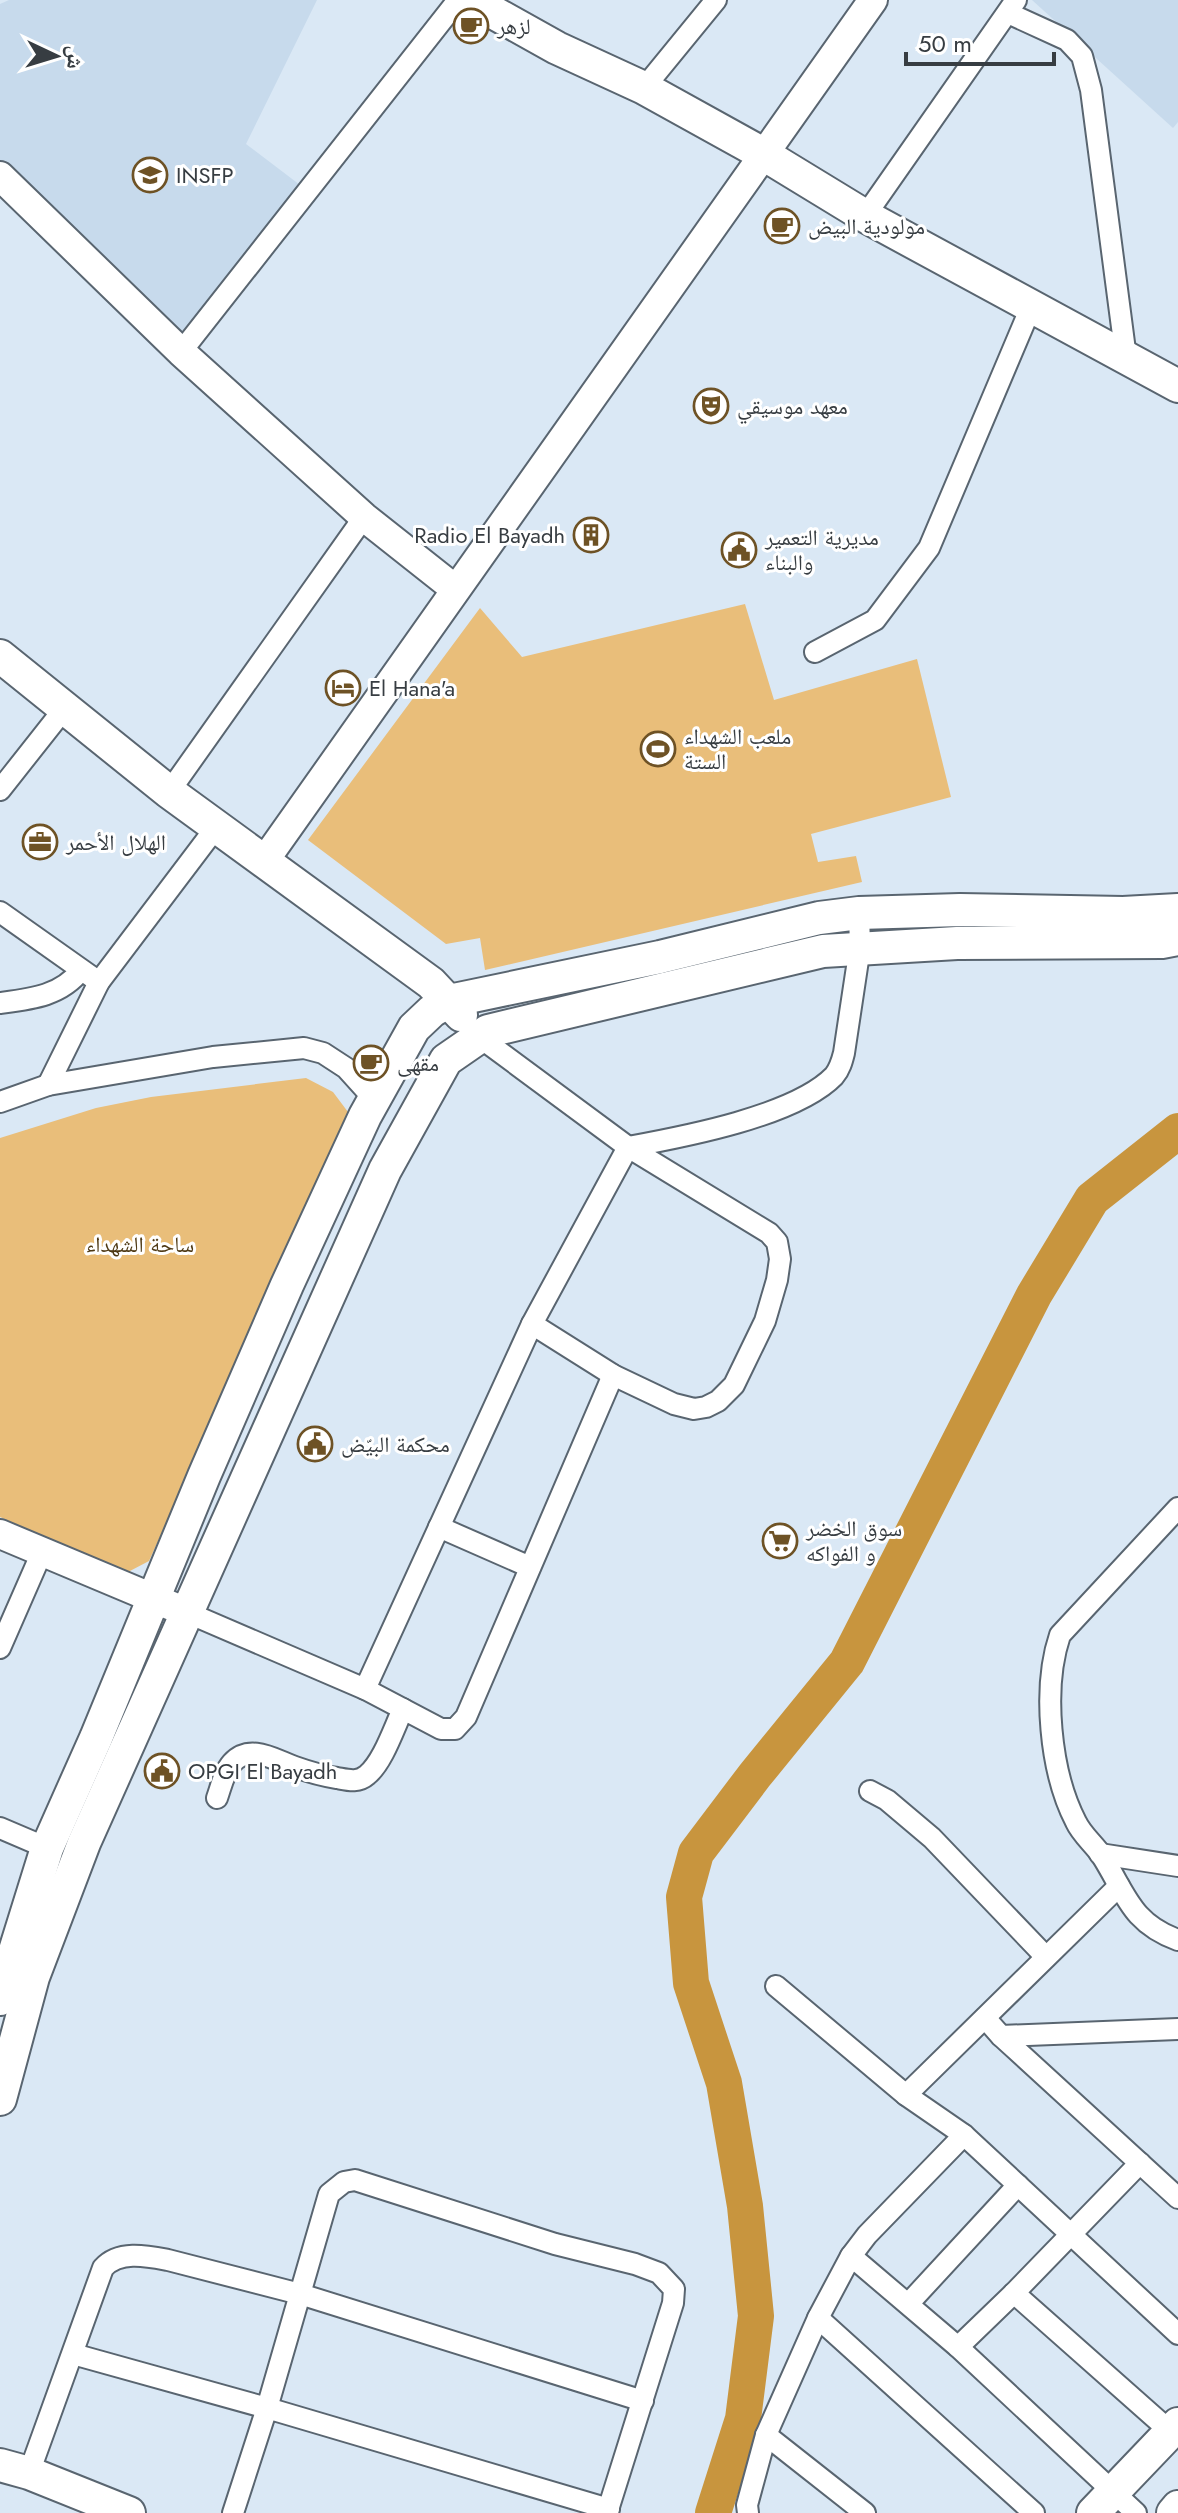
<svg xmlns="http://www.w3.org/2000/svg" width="1178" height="2513" font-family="Jost,'Noto Naskh Arabic',sans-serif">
<rect width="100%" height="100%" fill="#dae8f5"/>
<!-- built -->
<g fill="#c7daec">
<path d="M 9,0 L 317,0 L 246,144 L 304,188 L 183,340 L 0,163 L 0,4 Z"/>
<path d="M 1032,0 L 1178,0 L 1178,122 L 1173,128 Z"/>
</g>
<!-- green -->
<g fill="#e9be7a">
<path d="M 745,604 L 774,700 L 917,659 L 951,797 L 811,834 L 818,862 L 856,856 L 862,882 L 485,970 L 480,938 L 446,944 L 308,840 L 480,608 L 522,657 Z"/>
<path d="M 306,1078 L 333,1092 L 348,1112 L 340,1147 L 286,1257 L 149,1561 L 128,1572 L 90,1557 L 0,1517 L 0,1138 L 96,1108 L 151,1097 Z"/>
</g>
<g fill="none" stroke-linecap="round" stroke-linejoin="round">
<!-- river -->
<path stroke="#c8953e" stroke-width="36" d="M 713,2513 L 743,2419 L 756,2316 L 745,2206 L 724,2083 L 691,1983 L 684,1897 L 696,1853 L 755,1775 L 847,1662 L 1034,1295 L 1092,1199 L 1178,1131"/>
<!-- street casing -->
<g stroke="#596570" stroke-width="24">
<g id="street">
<path d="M 1008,13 L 1067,40 L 1082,56 L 1091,90 L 1126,358"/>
<path d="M 644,88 L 716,0"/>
<path d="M 865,216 L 1016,0"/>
<path d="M 181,352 L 458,0"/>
<path d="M 815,652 L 875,620 L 929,548 L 1031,307"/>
<path d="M 0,790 L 64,709"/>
<path d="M 169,792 L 364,517"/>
<path d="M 0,912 L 99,982"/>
<path d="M 0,1003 C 31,999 61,996 81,970"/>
<path d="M 478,1036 L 628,1147 L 769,1233 L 777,1242 L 780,1259 L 777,1280 L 765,1321 L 734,1385 L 718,1401 L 706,1407 L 694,1409 L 674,1404 L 613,1375 L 532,1324"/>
<path d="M 48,1085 L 99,982 L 217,826"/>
<path d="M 0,1102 L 48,1085 L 213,1057 L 304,1048 L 323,1053 L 346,1068 L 374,1099"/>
<path d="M 1178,1508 L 1060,1635 C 1042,1688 1050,1772 1076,1822 C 1082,1835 1094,1844 1102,1856 C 1126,1894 1131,1923 1178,1940"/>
<path d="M 439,1527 L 530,1567"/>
<path d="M 186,1612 L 365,1689 L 441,1729 L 455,1729 L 466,1717 L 613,1375"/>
<path d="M 0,1648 L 42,1552"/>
<path d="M 365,1689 L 532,1324 L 628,1147 C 683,1137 795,1116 834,1076 C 840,1069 842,1061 844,1053 L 860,947 L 859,913"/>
<path d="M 870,1791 L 887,1800 L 932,1838 L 1046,1957"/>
<path d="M 217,1798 C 221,1787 224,1772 232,1763 C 250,1743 275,1760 295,1767 C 309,1772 323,1776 337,1778 C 348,1780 358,1783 367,1775 C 383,1762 394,1728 403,1709"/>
<path d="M 0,1828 L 47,1848"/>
<path d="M 1100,1854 L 1178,1866"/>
<path d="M 776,1986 L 906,2095 L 964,2135 L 1178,2334"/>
<path d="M 985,2018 L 1001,2036 L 1178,2198"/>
<path d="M 1001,2036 L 1178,2029"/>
<path d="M 906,2095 L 1119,1886"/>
<path d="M 851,2256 L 958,2347 L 1136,2513"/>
<path d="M 1014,2293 L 1171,2432"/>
<path d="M 909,2303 L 1018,2185"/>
<path d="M 818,2318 L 1034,2513"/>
<path d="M 958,2347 L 1014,2293 L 1140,2163"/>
<path d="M 73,2354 L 267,2408 L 609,2509"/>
<path d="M 766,2435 L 865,2513"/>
<path d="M 29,2473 L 103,2268 C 119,2250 147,2256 168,2260 L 300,2294 L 643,2401"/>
<path d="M 233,2513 L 267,2408 L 329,2194 L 344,2182 L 355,2180 L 555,2244 L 635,2264 L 659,2273 L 674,2289 L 673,2303 L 607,2513"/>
<path d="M 748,2513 L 747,2505 L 766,2435 L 818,2318 L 851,2256 L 867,2235 L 964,2135"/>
</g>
</g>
<!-- secondary casing -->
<g stroke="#596570" stroke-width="32">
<g id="secondary">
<path d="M 0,176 L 181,352 L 364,517 L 455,589"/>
<path d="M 265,860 L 873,0"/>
<path d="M 0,1534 L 186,1612"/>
</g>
</g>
<!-- primary casing -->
<g stroke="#596570" stroke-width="36">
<g id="primary">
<path d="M 471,0 L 557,48 L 644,88 L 765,155 L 865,216 L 1178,386"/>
<path d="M 0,656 L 169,792 L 431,983 L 461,1015"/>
<path d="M 0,1999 L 47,1848 L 96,1738 L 204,1476 L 287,1285 L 365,1116 L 414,1028 L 432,1011 L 449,1001 L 660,957 L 819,918 L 859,913 L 960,910 L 1123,913 L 1178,910"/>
<path d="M 0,2099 L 33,1977 L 84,1843 L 385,1170 L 446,1060 L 488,1031 L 823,951 L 957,943 L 1162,942 L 1178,939"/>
<path d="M 0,2465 L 29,2473 L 129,2513"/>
<path d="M 1093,2513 L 1178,2424"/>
<path d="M 1173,2513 L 1178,2507"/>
</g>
</g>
<!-- street -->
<use href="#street" stroke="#fff" stroke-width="20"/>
<!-- secondary -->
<use href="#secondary" stroke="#fff" stroke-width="28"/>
<!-- primary -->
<use href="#primary" stroke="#fff" stroke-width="32"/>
</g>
<!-- icons -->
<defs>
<g id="cafe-ring" transform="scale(1.8)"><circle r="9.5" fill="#fff" stroke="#6e5225" stroke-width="1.5"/><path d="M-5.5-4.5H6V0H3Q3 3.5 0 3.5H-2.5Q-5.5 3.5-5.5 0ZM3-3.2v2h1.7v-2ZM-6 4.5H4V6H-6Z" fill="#6e5225"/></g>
<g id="university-ring" transform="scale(1.8)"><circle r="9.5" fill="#fff" stroke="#6e5225" stroke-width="1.5"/><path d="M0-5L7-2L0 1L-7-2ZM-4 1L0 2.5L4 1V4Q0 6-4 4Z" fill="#6e5225"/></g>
<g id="theatre-ring" transform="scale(1.8)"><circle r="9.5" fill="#fff" stroke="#6e5225" stroke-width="1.5"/><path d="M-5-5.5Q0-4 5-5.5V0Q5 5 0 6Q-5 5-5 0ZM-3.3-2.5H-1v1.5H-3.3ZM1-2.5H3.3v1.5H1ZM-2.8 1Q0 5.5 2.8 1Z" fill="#6e5225"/></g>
<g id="building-ring" transform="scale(1.8)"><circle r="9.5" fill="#fff" stroke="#6e5225" stroke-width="1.5"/><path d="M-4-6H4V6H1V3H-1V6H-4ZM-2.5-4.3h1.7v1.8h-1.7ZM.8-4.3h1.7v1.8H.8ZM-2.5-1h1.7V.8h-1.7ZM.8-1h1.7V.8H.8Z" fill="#6e5225"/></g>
<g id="civic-ring" transform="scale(1.8)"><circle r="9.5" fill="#fff" stroke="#6e5225" stroke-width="1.5"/><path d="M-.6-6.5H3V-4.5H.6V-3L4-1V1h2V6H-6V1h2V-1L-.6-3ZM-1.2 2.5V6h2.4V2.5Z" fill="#6e5225"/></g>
<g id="hotel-ring" transform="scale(1.8)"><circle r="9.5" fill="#fff" stroke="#6e5225" stroke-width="1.5"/><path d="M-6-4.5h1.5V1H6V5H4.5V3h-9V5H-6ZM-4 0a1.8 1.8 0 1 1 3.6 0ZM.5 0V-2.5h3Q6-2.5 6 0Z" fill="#6e5225"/></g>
<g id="stadium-ring" transform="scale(1.8)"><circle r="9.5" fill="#fff" stroke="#6e5225" stroke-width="1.5"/><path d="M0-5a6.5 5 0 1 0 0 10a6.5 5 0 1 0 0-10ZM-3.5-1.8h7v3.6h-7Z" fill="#6e5225"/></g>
<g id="office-ring" transform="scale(1.8)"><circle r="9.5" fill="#fff" stroke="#6e5225" stroke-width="1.5"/><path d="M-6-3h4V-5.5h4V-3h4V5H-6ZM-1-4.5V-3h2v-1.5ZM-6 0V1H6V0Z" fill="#6e5225"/></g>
<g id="supermarket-ring" transform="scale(1.8)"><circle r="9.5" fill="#fff" stroke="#6e5225" stroke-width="1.5"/><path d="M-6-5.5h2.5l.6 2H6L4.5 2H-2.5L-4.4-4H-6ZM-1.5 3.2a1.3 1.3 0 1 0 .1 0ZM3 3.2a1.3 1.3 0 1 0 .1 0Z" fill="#6e5225"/></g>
</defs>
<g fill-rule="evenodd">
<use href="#cafe-ring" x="471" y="26"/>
<use href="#university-ring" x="150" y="175"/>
<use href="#cafe-ring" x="782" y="226"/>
<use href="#theatre-ring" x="711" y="406"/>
<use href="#building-ring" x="591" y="535"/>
<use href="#civic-ring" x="739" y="550"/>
<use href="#hotel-ring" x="343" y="688"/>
<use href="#stadium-ring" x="658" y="749"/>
<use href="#office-ring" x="40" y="842"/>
<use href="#cafe-ring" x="371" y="1063"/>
<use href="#civic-ring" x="315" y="1444"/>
<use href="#supermarket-ring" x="780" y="1541"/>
<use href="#civic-ring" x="162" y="1771"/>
</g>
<g text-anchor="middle" stroke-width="6" stroke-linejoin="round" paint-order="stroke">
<!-- poi labels -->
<g font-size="22" fill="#373d42" stroke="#fff" text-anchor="start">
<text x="497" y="34">لزهر</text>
<text x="176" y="183">INSFP</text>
<text x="808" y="234">مولودية البيض</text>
<text x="737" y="414">معهد موسيقي</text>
<text x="565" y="543" text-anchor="end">Radio El Bayadh</text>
<text x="765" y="545">مديرية التعمير<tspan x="765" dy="25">والبناء</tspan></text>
<text x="369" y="696">El Hana'a</text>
<text x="684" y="744">ملعب الشهداء<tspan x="684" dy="25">الستة</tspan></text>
<text x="66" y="850">الهلال الأحمر</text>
<text x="397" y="1071">مقهى</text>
<text x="341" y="1452">محكمة البيّض</text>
<text x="806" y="1536">سوق الخضر<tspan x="806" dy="25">و الفواكه</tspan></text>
<text x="188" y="1779">OPGI El Bayadh</text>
</g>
<!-- park labels -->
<g font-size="22" fill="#4e3914" stroke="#fff">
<text x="140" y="1252">ساحة الشهداء</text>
</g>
</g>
<!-- north arrow -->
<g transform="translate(56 56) rotate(94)" stroke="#ffffff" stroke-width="6" paint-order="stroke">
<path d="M0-6L14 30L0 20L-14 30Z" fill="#373d42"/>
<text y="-12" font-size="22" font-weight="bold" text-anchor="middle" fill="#373d42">ش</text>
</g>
<!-- scale -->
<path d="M906 52v12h148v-12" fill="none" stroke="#373d42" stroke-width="4"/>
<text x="918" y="52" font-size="24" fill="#373d42" stroke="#ffffff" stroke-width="6" paint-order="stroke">50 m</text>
</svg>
